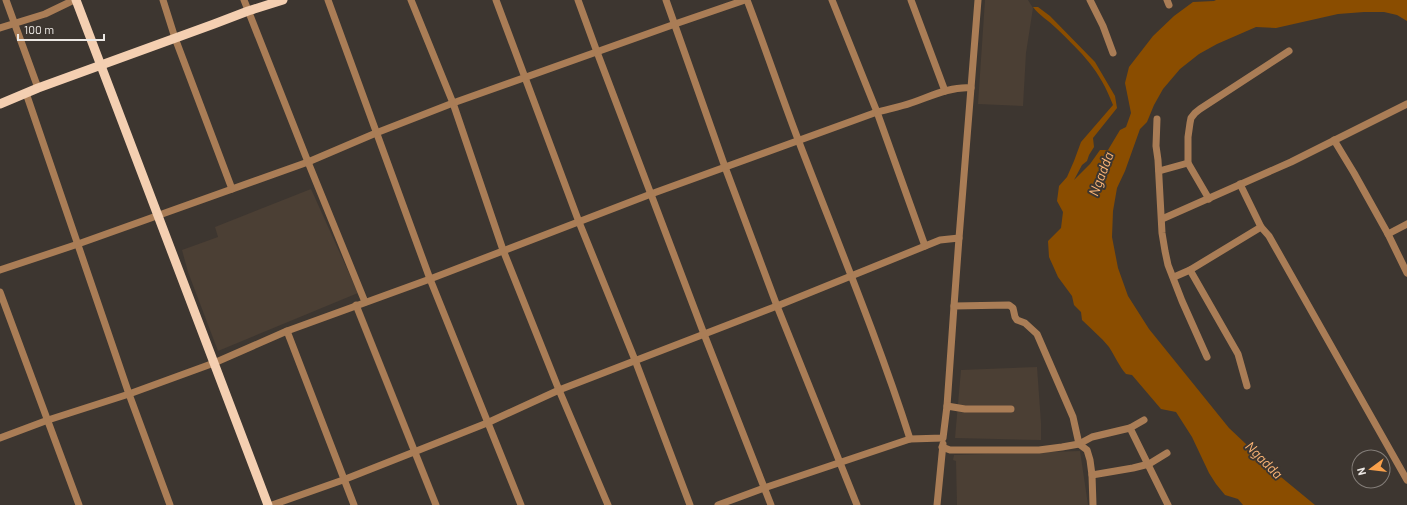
<svg xmlns="http://www.w3.org/2000/svg" width="1407" height="505" font-family="Barlow,sans-serif">
<rect width="100%" height="100%" fill="#3d3630"/>
<!-- built -->
<g fill="#4b3f34">
<path d="M 985,0 L 1028,0 L 1033,8 L 1026,53 L 1023,106 L 978,104 Z"/>
<path d="M 311,189 L 358,293 L 218,351 L 188,272 L 182,250 L 218,237 L 215,227 Z"/>
<path d="M 1037,367 L 1041,423 L 1041,440 L 955,438 L 961,370 Z"/>
<path d="M 1080,451 L 1088,505 L 957,505 L 956,461 L 953,460 L 954,455 Z"/>
</g>
<!-- water -->
<path fill="#8a4d00" d="M 1216,0 L 1407,0 L 1407,21 L 1397,15 L 1384,12 L 1364,12 L 1338,14 L 1276,28 L 1256,27 L 1217,44 L 1199,54 L 1180,69 L 1163,89 L 1154,105 L 1147,122 L 1140,129 L 1125,171 L 1117,188 L 1113,211 L 1112,237 L 1118,268 L 1128,296 L 1149,329 L 1229,428 L 1247,445 L 1259,459 L 1315,505 L 1243,505 L 1238,499 L 1225,495 L 1216,484 L 1209,473 L 1192,437 L 1176,412 L 1161,409 L 1132,375 L 1126,374 C 1119,366 1115,356 1109,347 C 1101,337 1091,329 1082,320 L 1081,312 L 1074,305 L 1072,296 L 1058,277 L 1054,268 L 1049,257 L 1048,241 L 1061,228 L 1063,212 L 1057,201 L 1059,186 L 1067,177 L 1074,161 L 1081,142 L 1113,105 C 1100,70 1082,53 1056,28 C 1048,20 1040,16 1033,7 L 1038,7 L 1050,16 L 1095,62 L 1115,96 L 1117,108 L 1093,138 L 1094,147 L 1089,155 L 1087,161 L 1082,165 L 1074,180 L 1090,164 L 1100,150 L 1108,150 L 1120,130 L 1126,127 L 1131,113 L 1125,83 L 1129,67 L 1153,36 L 1174,16 L 1193,2 L 1214,1 Z"/>
<g fill="none" stroke-linecap="round" stroke-linejoin="round">
<!-- minor -->
<g stroke="#aa7d56" stroke-width="7">
<path d="M 6,0 L 38,88"/>
<path d="M 163,0 L 175,38 L 232,189"/>
<path d="M 244,0 L 308,162 L 365,302"/>
<path d="M 328,0 L 430,279 L 521,505"/>
<path d="M 411,0 L 453,103 L 503,250 L 559,390 L 608,505"/>
<path d="M 496,0 L 579,222 L 635,360 L 690,505"/>
<path d="M 578,0 L 597,52 L 704,334 L 771,505"/>
<path d="M 666,0 L 725,167 L 777,306 L 857,505"/>
<path d="M 747,0 C 765,47 781,95 799,142 C 837,241 878,339 910,439"/>
<path d="M 832,0 L 877,112 L 925,246"/>
<path d="M 911,0 L 945,91"/>
<path d="M 1090,0 L 1103,26 L 1113,53"/>
<path d="M 1167,0 L 1169,5"/>
<path d="M 0,28 L 45,14 L 74,0"/>
<path d="M 26,93 L 129,394 L 170,505"/>
<path d="M 1157,119 L 1156,146 L 1158,160 L 1162,233 L 1165,251 L 1168,265 L 1182,301 L 1207,357"/>
<path d="M 1334,140 L 1354,173 L 1388,234 L 1407,273"/>
<path d="M 1159,171 L 1188,163"/>
<path d="M 1240,184 L 1261,227 L 1269,236 L 1407,480"/>
<path d="M 1209,199 L 1188,163 L 1188,137 L 1190,123 L 1191,118 L 1195,113 L 1200,109 L 1289,51"/>
<path d="M 1162,219 L 1291,162 L 1407,104"/>
<path d="M 1388,234 L 1407,224"/>
<path d="M 959,238 L 978,0"/>
<path d="M 0,270 L 78,244 L 308,162 L 376,133 L 453,103 L 675,24 L 745,0"/>
<path d="M 1190,270 L 1238,354 L 1247,386"/>
<path d="M 1174,277 L 1190,270 L 1261,227"/>
<path d="M 0,292 L 79,505"/>
<path d="M 356,305 L 436,505"/>
<path d="M 287,331 L 354,505"/>
<path d="M 947,406 L 954,306 L 1009,305 L 1013,308 L 1015,317 L 1017,320 L 1025,323 L 1037,334 L 1073,417 L 1079,444 L 1087,450 L 1090,460 L 1092,475 L 1093,505"/>
<path d="M 1130,428 L 1168,505"/>
<path d="M 0,438 L 48,420 L 129,394 L 214,363 L 287,331 L 430,279 L 651,194 L 877,112 C 888,109 900,107 911,103 C 929,97 951,86 971,88"/>
<path d="M 942,447 L 950,450 L 1039,450 L 1062,447 L 1079,444 L 1092,437 L 1130,428 L 1144,420"/>
<path d="M 1092,475 L 1133,468 L 1149,464 L 1167,453"/>
<path d="M 272,505 L 343,480 L 414,452 L 487,423 L 559,390 L 777,306 L 940,240 L 959,238 L 954,306"/>
<path d="M 718,505 L 764,488 L 910,439 L 943,438 L 947,406 L 965,409 L 1011,409"/>
<path d="M 937,505 L 943,444"/>
</g>
<!-- major -->
<g stroke="#f4cfb1" stroke-width="9">
<path d="M 76,0 L 268,505"/>
<path d="M 0,104 L 38,88 L 214,24 L 248,11 L 283,0"/>
</g>
</g>
<g text-anchor="middle" stroke-width="4" stroke-linejoin="round" paint-order="stroke">
<!-- water labels -->
<g font-size="14" font-style="italic" fill="#fab476" stroke="#3d3630">
<text transform="translate(1101 174) rotate(-69)" y="5">Ngadda</text>
<text transform="translate(1264 460) rotate(45)" y="5">Ngadda</text>
</g>
</g>
<!-- north arrow -->
<g transform="translate(1371 469) rotate(255)"><circle r="19" fill="#3d3630" stroke="#837d78"/>
<path d="M0-3L7 15L0 10L-7 15Z" fill="#f8a04b"/>
<text y="-6" font-size="11" font-weight="bold" text-anchor="middle" fill="#ece8e4">N</text>
</g>
<!-- scale -->
<path d="M18 34v6h86v-6" fill="none" stroke="#ece8e4" stroke-width="2"/>
<text x="24" y="34" font-size="12" fill="#ece8e4" stroke="#3d3630" stroke-width="3" paint-order="stroke">100 m</text>
</svg>
